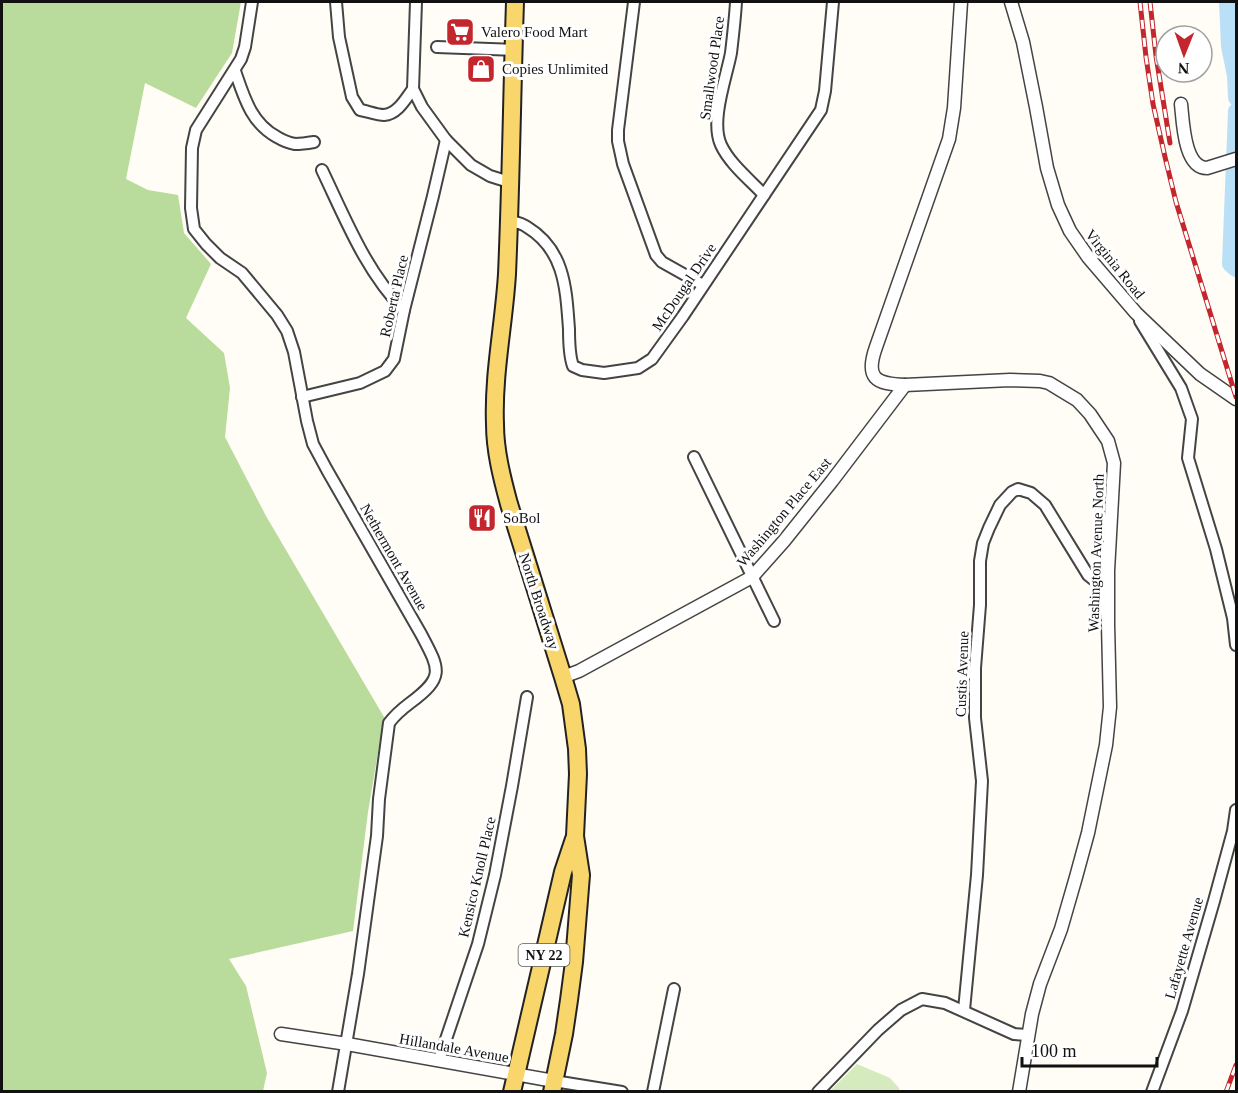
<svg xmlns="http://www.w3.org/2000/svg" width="1238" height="1093" font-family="Georgia,serif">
<rect width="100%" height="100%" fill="#fffdf5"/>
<!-- green -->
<path fill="#d5ebbd" d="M 857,1064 L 890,1078 L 899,1088 L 899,1091 L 830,1091 Z"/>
<!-- forest -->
<path fill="#b9dc9c" d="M 2,2 L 241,2 L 232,53 L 196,108 L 145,83 L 126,179 L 148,190 L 178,195 L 184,233 L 211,264 L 186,318 L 224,353 L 230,388 L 225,437 L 266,516 L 384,717 L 368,812 L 353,931 L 229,959 L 246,986 L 267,1073 L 263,1091 L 2,1091 Z"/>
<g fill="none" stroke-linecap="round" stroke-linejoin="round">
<!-- stream -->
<path stroke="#3f96cf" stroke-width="3" d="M 1233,207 L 1236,209"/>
<!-- river -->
<g stroke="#b9e0f7" stroke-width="16">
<path d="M 1227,2 L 1229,46 L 1235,76 L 1236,98"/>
<path d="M 1236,111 L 1230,264 L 1236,269"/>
</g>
<!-- minor casing -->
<g stroke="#444" stroke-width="14">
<g id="minor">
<path d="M 252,2 L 245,47 L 241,59 L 196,130 L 192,148 L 191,208 L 194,229 L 206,244 L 220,258 L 242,273 L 277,315 L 287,331 L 294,352 L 307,421 L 313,444 L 327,470 L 421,634 C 440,670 445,677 410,703 C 402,709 395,715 389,723 L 379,799 L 377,836 L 358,974 L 338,1092"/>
<path d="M 336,2 L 339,37 L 352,97 L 360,110 C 367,111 377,115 384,115 C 398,114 406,98 413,89"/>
<path d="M 416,2 L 413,89 L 422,107 L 446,140 L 471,165 L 490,176 L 509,182"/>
<path d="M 634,2 L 618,130 L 618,141 L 623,164 L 656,255 L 662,262 L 703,285"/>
<path d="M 736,2 C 735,19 733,36 731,53 C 726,79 710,121 721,145 C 730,164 749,179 764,195"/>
<path d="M 437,47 L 514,50"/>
<path d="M 235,71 C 244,97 251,123 277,137 C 282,140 289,143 295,144 C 301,144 308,143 314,142"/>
<path d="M 322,170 C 345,218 366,272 404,310"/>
<path d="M 510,221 C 515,222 522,223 527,227 C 565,250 566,289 569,329 C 569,341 569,355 573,366 L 582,370 L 604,373 L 638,368 L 652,359 L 683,316 L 821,110 L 825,91 L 833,2"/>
<path d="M 1140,321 L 1181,388 L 1192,419 L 1188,458 L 1216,549 L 1233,618 L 1236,645"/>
<path d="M 302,397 L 360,383 L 385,371 L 394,359 L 404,310 L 433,196 L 446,140"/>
<path d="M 694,457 L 774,621"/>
<path d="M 964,1010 L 977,875 L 982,781 L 975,718 L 975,668 L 980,605 L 980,561 L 983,543 L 989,528 L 1000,505 L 1012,492 L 1018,489 L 1031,493 L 1045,505 L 1088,575 L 1108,591"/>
<path d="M 439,1060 L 478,944 L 495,875 L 512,786 L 527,697"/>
<path d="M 554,1081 L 622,1092"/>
<path d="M 653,1092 L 674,989"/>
<path d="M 818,1092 L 878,1030 L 901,1010 L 922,999 L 945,1003 L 1014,1034 L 1028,1035"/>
<path d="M 1152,1092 L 1182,1011 L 1214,901 L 1233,831 L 1236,810"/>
</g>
</g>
<!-- tertiary casing -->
<g stroke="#444" stroke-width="15">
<g id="tertiary">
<path d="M 961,2 L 954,108 L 949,139 L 876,347 C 865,378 875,384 905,385 L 1010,380 L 1040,381 L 1049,383 L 1077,400 L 1090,414 L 1108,441 L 1114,463 L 1108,571 L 1108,624 L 1110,707 L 1106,745 L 1088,833 L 1076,877 L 1061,929 L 1040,984 L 1032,1014 L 1019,1092"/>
<path d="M 1011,2 L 1023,42 L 1036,107 L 1047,168 L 1058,205 L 1070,231 L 1088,257 L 1136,313 L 1200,374 L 1236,399"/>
<path d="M 1181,104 C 1183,122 1184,168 1207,168 L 1236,159"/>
<path d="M 563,677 L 579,671 L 752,577 L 784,541 L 832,481 L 905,385"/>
<path d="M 281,1034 L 347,1044 L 554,1081"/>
</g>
</g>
<!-- primary casing -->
<g stroke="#222" stroke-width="20">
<g id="primary">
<path d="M 515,2 C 512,92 511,183 507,274 C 504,324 493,374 495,424 C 495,451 502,478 509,504 L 563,677 L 571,704 L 577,749 L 578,774 L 575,836 L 581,875 L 574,962 L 569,1000 L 564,1034 L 552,1092"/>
<path d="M 512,1092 L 563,872 L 574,839"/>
</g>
</g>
<!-- minor -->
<use href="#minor" stroke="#fff" stroke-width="10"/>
<!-- tertiary -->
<use href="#tertiary" stroke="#fff" stroke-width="12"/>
<!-- primary -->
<use href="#primary" stroke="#f9d66b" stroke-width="16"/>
<!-- rail casing -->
<g stroke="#c4262e" stroke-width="5">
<g id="rail">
<path d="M 1140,2 L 1146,57 L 1153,104 L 1165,157 L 1176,202 L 1236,397"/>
<path d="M 1150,2 L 1156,56 L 1170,143"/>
<path d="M 1226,1092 L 1236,1065"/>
</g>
</g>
<!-- rail -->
<use href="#rail" stroke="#fff" stroke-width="3" stroke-dasharray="9" stroke-linecap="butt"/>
</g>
<!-- icons -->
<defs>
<g id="supermarket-square" transform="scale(1.5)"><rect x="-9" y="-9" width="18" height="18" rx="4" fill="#c4262e" stroke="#fff"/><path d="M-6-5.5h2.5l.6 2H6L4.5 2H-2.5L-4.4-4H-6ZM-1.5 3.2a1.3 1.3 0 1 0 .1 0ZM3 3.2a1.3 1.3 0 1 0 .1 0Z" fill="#fff"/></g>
<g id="shop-square" transform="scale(1.5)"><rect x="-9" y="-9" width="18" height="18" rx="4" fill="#c4262e" stroke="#fff"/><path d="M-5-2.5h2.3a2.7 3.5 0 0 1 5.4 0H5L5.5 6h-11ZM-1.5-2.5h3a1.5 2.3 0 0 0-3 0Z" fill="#fff"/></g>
<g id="restaurant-square" transform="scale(1.5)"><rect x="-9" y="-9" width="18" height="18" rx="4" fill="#c4262e" stroke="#fff"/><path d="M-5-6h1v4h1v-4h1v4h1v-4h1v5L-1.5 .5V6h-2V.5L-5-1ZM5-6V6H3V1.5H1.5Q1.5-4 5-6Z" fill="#fff"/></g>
</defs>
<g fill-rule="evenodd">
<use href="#supermarket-square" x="460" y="32"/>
<use href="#shop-square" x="481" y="69"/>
<use href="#restaurant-square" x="482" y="518"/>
</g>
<g text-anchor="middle" stroke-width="6" stroke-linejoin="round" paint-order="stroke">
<!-- shield labels -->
<rect fill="#fff" stroke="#585858" stroke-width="1.5" x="518.5" y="944" width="51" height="22" rx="4.5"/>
<g font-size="14" font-weight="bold" fill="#111">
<text x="544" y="960">NY 22</text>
</g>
<!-- poi labels -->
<g font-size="15" fill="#111" stroke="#fff" text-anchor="start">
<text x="481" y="37">Valero Food Mart</text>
<text x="502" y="74">Copies Unlimited</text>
<text x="503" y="523">SoBol</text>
</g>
<!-- street labels -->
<g font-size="15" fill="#111" stroke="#fff">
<text transform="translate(712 68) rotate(-82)" y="5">Smallwood Place</text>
<text transform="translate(1115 264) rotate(51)" y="5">Virginia Road</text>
<text transform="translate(684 287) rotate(-56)" y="5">McDougal Drive</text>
<text transform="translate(394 296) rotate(-77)" y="5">Roberta Place</text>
<text transform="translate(784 512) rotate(-50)" y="5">Washington Place East</text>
<text transform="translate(1096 553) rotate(-88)" y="5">Washington Avenue North</text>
<text transform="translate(394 557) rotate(60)" y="5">Nethermont Avenue</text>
<text transform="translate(539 601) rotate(72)" y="5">North Broadway</text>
<text transform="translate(962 674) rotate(-88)" y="5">Custis Avenue</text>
<text transform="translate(477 877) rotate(-77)" y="5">Kensico Knoll Place</text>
<text transform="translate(1184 948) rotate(-74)" y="5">Lafayette Avenue</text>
<text transform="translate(454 1048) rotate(10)" y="5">Hillandale Avenue</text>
</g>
</g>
<!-- border -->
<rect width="1238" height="1093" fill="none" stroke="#111111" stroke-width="6"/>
<!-- north arrow -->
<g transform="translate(1184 54) rotate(181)"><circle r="28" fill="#ffffff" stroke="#a0a0a0" stroke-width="1.5"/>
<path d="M0-4.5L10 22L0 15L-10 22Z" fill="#c4262e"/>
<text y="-9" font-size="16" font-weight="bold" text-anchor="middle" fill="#111111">N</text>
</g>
<!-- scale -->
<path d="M1022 1057v9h135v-9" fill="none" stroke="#111111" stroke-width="3"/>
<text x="1031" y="1057" font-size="18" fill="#111111" stroke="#ffffff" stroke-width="4.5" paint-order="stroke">100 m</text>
</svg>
